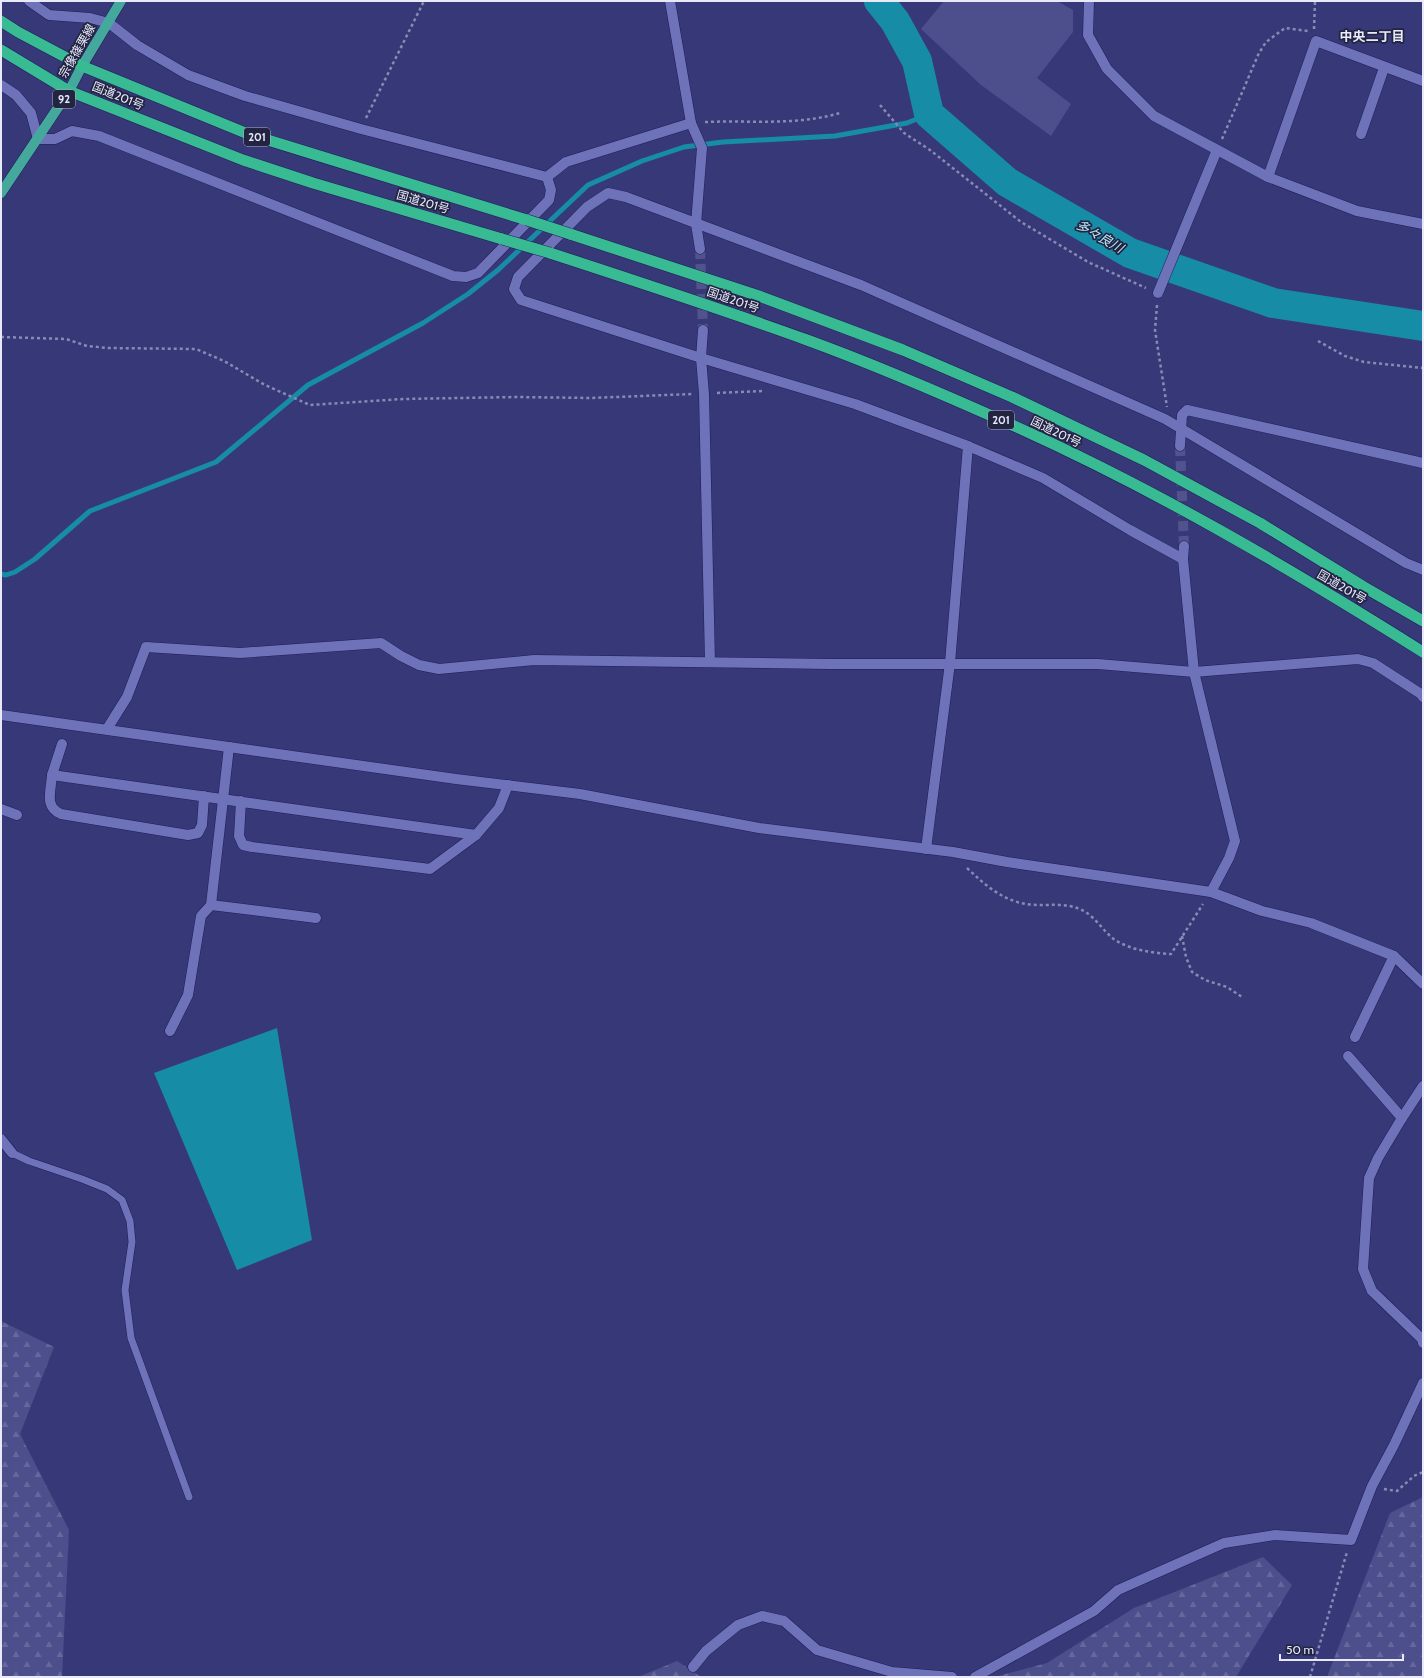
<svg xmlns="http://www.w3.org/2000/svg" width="1424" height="1678" font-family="Cabin,'Noto Sans JP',sans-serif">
<defs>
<pattern id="forest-firs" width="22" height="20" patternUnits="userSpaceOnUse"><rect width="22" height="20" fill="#4c4f8b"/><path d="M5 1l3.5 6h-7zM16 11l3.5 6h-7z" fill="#66689c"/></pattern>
</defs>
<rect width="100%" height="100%" fill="#373878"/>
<!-- forest -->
<g fill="url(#forest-firs)">
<path d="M 1,1321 L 54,1347 L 20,1434 L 69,1530 L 62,1677 L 1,1677 Z"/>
<path d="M 1423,1497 L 1423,1677 L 1327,1677 L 1390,1513 Z"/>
<path d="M 1263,1557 L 1292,1585 L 1236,1677 L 994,1677 L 1047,1663 L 1134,1608 Z"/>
<path d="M 677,1661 L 701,1677 L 638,1677 Z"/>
</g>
<!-- park -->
<path fill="#4c4f8b" d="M 944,1 L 1057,1 L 1073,10 L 1073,32 L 1037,78 L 1071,104 L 1051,136 L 981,85 L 921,29 Z"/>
<!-- water -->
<path fill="#178ca7" d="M 277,1028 L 312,1240 L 237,1270 L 154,1073 Z"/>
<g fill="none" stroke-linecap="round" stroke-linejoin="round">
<!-- stream -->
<path stroke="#178ca7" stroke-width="5" d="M 1,574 L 6,575 L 15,572 L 35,559 L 90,511 L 216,462 L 308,385 L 423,323 L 468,294 L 498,270 L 588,185 L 642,161 L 684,147 L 723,142 L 835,136 L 907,123 L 929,114"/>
<!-- river -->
<path stroke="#178ca7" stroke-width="30" d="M 879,1 L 895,21 L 917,61 L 929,114 L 1007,182 L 1130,253 L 1273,303 L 1423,326"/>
<!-- minor-tunnel -->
<g stroke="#52538c" stroke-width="10" stroke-dasharray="10 5" stroke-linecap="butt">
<path d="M 700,249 L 703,330"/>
<path d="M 1180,446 L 1184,546"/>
</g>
<!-- service casing -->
<g stroke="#201c5a" stroke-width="8">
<path id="service" d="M 12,1153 L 29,1161 L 82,1179 L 107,1189 L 122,1200 L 130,1221 L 132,1242 L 125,1290 L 131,1338 L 189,1497"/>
</g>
<!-- minor casing -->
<g stroke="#201c5a" stroke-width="11">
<g id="minor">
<path d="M 29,1 L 49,15 L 90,18 L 109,23 L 137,45 L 188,75 L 245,96 L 361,129 L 547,177"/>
<path d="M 670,1 L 691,123 L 702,148 L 696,224 L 700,249"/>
<path d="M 1089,1 L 1088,35 L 1107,69 L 1154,116 L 1268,177 L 1357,211 L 1423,224"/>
<path d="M 1,85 L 16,95 L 31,113 L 38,139 L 55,139 L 72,131 L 99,136 L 453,276 L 466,277 L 478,273 L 549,200 L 551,190 L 547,177"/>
<path d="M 1361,134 L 1384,68"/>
<path d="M 547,177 L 566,162 L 691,123"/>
<path d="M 1268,177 L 1316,41 L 1423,81"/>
<path d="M 1158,293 L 1217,150"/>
<path d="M 703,330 L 701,358 L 704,394 L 710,662"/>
<path d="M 1180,446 L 1182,415 L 1187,410 L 1423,463"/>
<path d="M 1184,546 L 1183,559 L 1194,672 L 1235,841 L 1229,858 L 1211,892"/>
<path d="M 1183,559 L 1130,530 L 1043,478 L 968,446 L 855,404 L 701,358 L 521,300 L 514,289 L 518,277 L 587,207 L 608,193 L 626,197 L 861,285 L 1165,419 L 1406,563 L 1423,570"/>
<path d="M 1,715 L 456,779 L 580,794 L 759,828 L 953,852 L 1007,862 L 1211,892 L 1262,911 L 1311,923 L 1394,956 L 1423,984"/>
<path d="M 107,729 L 127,697 L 146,647 L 240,653 L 381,643 L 401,656 L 419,665 L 439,669 L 534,660 L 829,664 L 1098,664 L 1194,672 L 1358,659 L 1373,663 L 1421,694 L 1423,697"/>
<path d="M 229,747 L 211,905 L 316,918"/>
<path d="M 52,775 L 62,744"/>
<path d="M 204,796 L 202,825 L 198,833 L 188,835 L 61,814 C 44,807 51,791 52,775 L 476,835 L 430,869 L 252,847 L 243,845 L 239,836 L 241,801"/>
<path d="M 1,809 L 17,815"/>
<path d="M 476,835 L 499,808 L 508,785"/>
<path d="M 926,849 L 950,663 L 968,446"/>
<path d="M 170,1031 L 188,995 L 201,916 L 211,905"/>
<path d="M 1355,1037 L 1394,956"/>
<path d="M 1348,1056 L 1402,1118"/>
<path d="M 1423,1086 L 1402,1118 L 1378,1158 L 1369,1178 L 1363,1269 L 1372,1291 L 1422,1339 L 1423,1343"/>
<path d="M 1,1139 L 12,1153"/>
<path d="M 693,1667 L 706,1651 L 738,1625 L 762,1616 L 784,1621 L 817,1650 L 892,1672 L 952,1677"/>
<path d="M 975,1677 L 1094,1611 L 1118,1590 L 1224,1543 L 1275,1535 L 1351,1540 L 1372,1486 L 1394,1445 L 1423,1383"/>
</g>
</g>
<!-- primary casing -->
<g stroke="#201c5a" stroke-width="11">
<path id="primary" d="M 1,193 L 69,91 L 82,66 L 121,1"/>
</g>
<!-- trunk casing -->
<g stroke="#201c5a" stroke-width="12">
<g id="trunk">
<path d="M 1,21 L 18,32 L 82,66 L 248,134 L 527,220"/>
<path d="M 1,50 L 69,91 L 243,160 L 313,183 L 502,239"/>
<path d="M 570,234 L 759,296 L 903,350 L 1012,397 L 1144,460 L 1260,523 L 1364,587 L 1423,621"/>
<path d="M 550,253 C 636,281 722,309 807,340 C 876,365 945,395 1012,425 C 1155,489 1291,569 1423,652"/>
</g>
</g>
<!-- path -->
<g stroke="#898ab4" stroke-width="2.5" stroke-dasharray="3 3" stroke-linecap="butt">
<path d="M 1314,29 L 1315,1"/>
<path d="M 880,105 L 904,133 L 930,150 L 1021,222 L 1088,262 L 1146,288"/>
<path d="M 366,118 L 424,1"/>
<path d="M 705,122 C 750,120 796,126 840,113"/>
<path d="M 1222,139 L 1259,53 L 1266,42 L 1285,28 L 1308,31"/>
<path d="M 1157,305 L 1155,330 L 1167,407"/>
<path d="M 1,337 L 66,339 L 87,346 L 108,348 L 196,349 L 224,361 L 265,385 L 310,405 L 403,399 L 516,397 L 591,398 L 692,394"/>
<path d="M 1318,341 L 1345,356 L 1364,362 L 1423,368"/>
<path d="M 717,393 L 764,391"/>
<path d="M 967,868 C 985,885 1002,900 1026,904 C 1045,907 1066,901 1084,911 C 1096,918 1104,932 1115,940 C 1131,950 1152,953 1171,954 L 1203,904"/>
<path d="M 1182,936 L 1186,957 L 1192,972 L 1205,980 L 1227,987 L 1242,997"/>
<path d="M 1384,1489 L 1397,1491 L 1414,1476 L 1423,1472"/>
<path d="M 1310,1677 L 1347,1552"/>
</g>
<!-- service -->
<use href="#service" stroke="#6d72b9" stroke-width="7"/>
<!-- minor -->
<use href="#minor" stroke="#6d72b9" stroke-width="10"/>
<!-- primary -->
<use href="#primary" stroke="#45a89c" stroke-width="10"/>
<!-- trunk -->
<use href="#trunk" stroke="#38ba92" stroke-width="11"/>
<!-- trunk-bridge casing -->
<g stroke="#201c5a" stroke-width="12" stroke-linecap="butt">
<g id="trunk-bridge">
<path d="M 527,220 L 570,234"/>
<path d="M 502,239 L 550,253"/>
</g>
</g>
<!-- trunk-bridge -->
<use href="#trunk-bridge" stroke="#38ba92" stroke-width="11"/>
</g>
<g text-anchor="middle" stroke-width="3.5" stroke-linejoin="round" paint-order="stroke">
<!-- shield labels -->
<g fill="#222442" stroke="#adafc3" stroke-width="1">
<rect x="53" y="90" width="22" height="18" rx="3"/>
<rect x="244" y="128" width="26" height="18" rx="3"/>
<rect x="988" y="411" width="26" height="18" rx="3"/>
</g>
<g font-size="11" font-weight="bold" fill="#e8eafa">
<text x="64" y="103">92</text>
<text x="257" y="141">201</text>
<text x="1001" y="424">201</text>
</g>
<!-- street labels -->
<g font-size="12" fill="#e8eafa" stroke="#222442">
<text transform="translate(77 51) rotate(-60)" y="4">宗像篠栗線</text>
<text transform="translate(118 96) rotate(22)" y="4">国道201号</text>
<text transform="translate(423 202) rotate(16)" y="4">国道201号</text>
<text transform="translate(733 300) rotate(19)" y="4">国道201号</text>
<text transform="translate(1056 432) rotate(26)" y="4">国道201号</text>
<text transform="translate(1342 587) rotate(30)" y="4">国道201号</text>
</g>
<!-- neighbourhood labels -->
<g font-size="13" font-weight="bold" fill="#e8eafa" stroke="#222442">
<text x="1372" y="41">中央二丁目</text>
</g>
<!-- water labels -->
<g font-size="13" font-style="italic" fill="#b9e9f8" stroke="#222442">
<text transform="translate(1100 236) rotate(30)" y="5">多々良川</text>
</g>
</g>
<!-- border -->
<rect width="1424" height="1678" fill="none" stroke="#e8eafa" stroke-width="4"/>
<!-- scale -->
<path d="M1280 1654v6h123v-6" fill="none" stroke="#e8eafa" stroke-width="2"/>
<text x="1286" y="1654" font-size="12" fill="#e8eafa" stroke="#222442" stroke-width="3" paint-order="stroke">50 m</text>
</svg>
